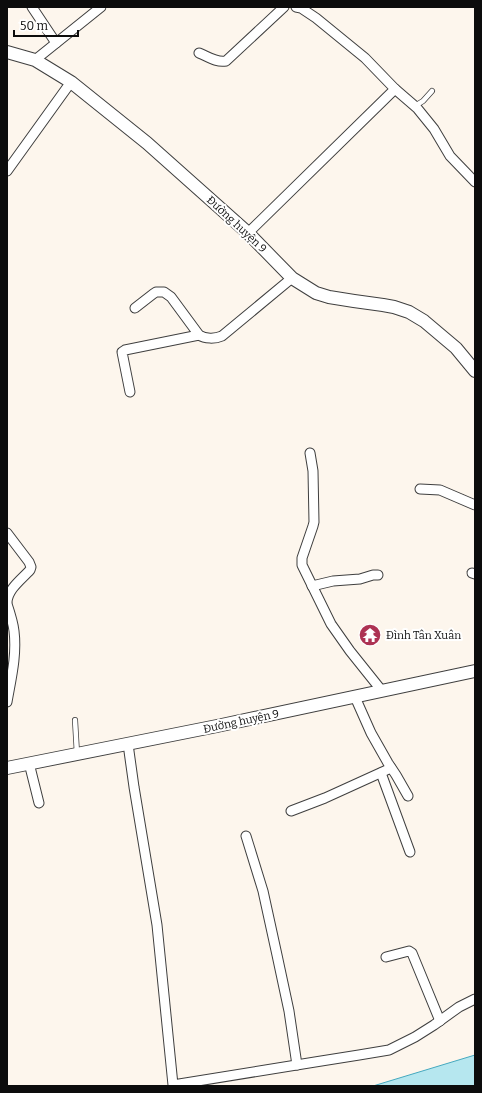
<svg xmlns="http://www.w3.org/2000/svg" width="482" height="1093" font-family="Bitter,serif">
<rect width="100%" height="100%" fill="#fdf6ed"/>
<!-- water -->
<path fill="#b6e7ef" stroke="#45a9bf" d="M 475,1055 L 475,1085 L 473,1086 L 373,1086 Z"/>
<!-- building -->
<path fill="#534b49" d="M 371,629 L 377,637 L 368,642 L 363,634 Z"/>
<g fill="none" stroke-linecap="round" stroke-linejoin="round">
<!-- service casing -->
<g stroke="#3f3f3f" stroke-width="6">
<g id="service">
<path d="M 415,106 L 423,101 L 432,91"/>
<path d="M 75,720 L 77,754"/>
</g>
</g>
<!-- minor casing -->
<g stroke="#3f3f3f" stroke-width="11">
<g id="minor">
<path d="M 32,7 L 56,43"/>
<path d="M 199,53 C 207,56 216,63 226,61 L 284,7"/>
<path d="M 35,60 L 101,7"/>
<path d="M 395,89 L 417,108 L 434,129 L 450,156 L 475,182"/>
<path d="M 7,171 L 71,82"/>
<path d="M 248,233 L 395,89 L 365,58 L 316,18 L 301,8 L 296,7"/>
<path d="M 135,308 L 153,294 L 156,292 L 164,292 L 171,297 L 199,335 C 205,339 215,339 222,336 L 292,278"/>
<path d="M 130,392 L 122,352 L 125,350 L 199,335"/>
<path d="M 310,453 L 313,471 L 314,522 L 313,526 L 302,558 L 302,565 L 331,624 L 350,651 L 382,691"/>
<path d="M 420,489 L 440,490 L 475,505"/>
<path d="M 7,533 L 29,562 L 31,567 L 30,570 C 21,580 8,589 7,602"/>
<path d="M 472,573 L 475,574"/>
<path d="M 312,586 L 333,581 L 360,579 L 373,575 L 378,575"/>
<path d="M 7,604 C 10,613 13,622 14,631 C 17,655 11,679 7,702"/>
<path d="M 355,697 L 371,733 L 388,763 L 396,775 L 408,796"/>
<path d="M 128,744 L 134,787 L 157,925 L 173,1085 L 315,1062 L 359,1055 L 389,1050 L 415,1037 L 434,1025 L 459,1007 L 475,999"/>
<path d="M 29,763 L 39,803"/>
<path d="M 381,773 L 410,852"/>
<path d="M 291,811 L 325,798 L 391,768"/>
<path d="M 246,836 L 263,891 L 277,955 L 289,1011 L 297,1065"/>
<path d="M 386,957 L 409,951 L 412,953 L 440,1021"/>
</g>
</g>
<!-- tertiary casing -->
<g stroke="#3f3f3f" stroke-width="14">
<g id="tertiary">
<path d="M 7,52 L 35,60 L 71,82 L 147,143 L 248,233 L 292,278 L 316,293 L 329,297 L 354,301 L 383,305 L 394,307 L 409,312 L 424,321 L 456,348 L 475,371"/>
<path d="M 7,768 L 217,726 L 475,671"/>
</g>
</g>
<!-- service -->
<use href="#service" stroke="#fff" stroke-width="4.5"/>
<!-- minor -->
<use href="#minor" stroke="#fff" stroke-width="9"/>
<!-- tertiary -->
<use href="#tertiary" stroke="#fff" stroke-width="12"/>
</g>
<!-- icons -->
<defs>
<g id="temple-disc" transform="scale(1.15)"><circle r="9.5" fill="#ad3253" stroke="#fff"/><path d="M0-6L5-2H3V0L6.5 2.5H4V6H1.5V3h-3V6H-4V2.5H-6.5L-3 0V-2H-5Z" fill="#fff"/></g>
</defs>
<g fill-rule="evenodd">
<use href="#temple-disc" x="370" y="635"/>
</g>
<g text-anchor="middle" stroke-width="4" stroke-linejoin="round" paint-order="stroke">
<!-- street labels -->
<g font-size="11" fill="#0c0c0c" stroke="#fff">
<text transform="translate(237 224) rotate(43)" y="4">Đường huyện 9</text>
<text transform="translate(241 721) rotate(-12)" y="4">Đường huyện 9</text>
</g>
<!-- poi labels -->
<g font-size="11" fill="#0c0c0c" stroke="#fff" text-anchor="start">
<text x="386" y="639">Đình Tân Xuân</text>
</g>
</g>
<!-- border -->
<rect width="482" height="1093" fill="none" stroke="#0c0c0c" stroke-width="16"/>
<!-- scale -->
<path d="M14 30v6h64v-6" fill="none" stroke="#0c0c0c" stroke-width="2"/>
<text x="20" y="30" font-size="12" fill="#0c0c0c" stroke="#ffffff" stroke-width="3" paint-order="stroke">50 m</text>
</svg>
